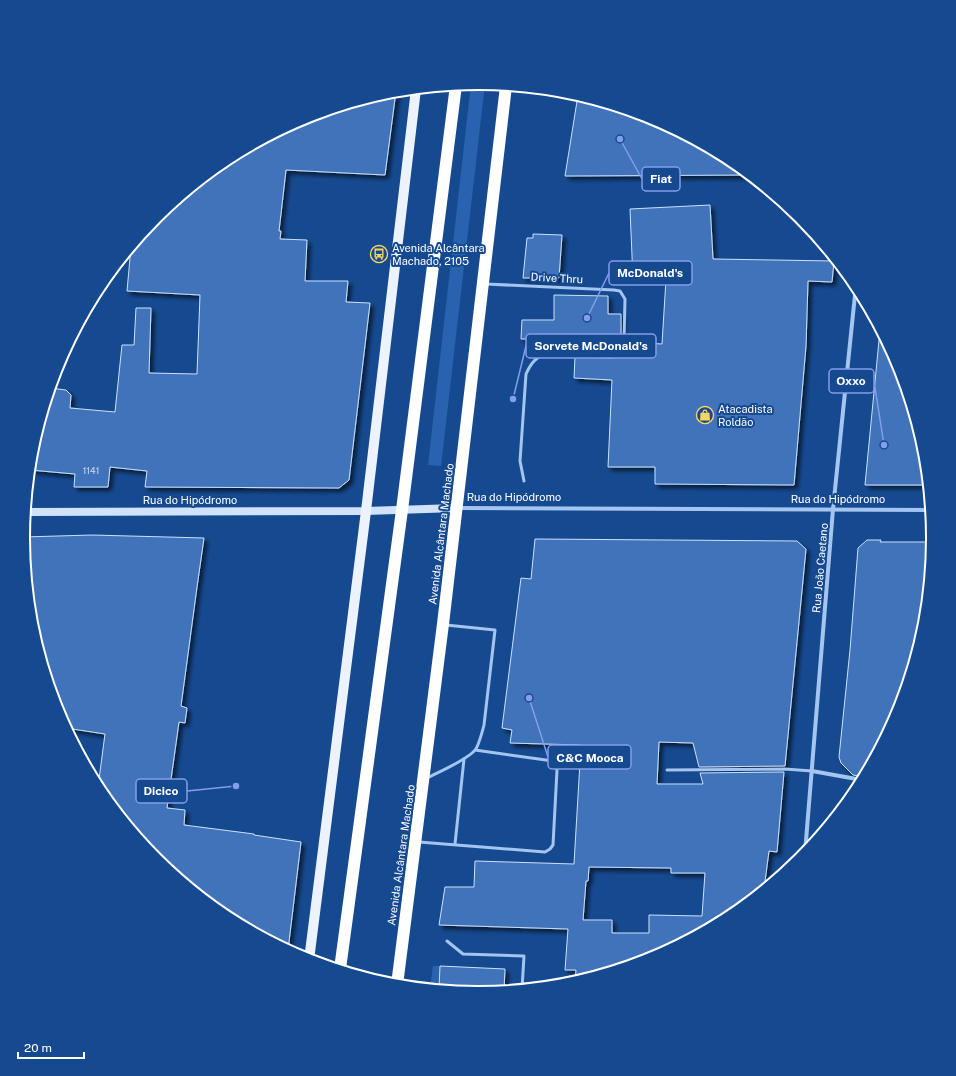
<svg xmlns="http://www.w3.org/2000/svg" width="956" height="1076" font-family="'Public Sans',sans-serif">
<defs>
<filter id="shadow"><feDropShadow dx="3.5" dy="3.5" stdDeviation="2" flood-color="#0009"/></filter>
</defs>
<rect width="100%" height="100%" fill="#164a90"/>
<!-- green -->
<g fill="#2963af">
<path d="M 478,83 L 485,84 L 441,466 L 428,465 L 471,84 Z"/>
<path d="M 433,966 L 440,966 L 439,989 L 430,988 Z"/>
</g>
<!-- building -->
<g fill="#3f73b9" stroke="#cae0fb" fill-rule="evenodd" filter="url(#shadow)">
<path d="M 396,91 L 385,175 L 286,170 L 279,231 L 281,231 L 280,239 L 307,240 L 305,281 L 348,281 L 346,302 L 370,303 L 349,480 L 339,488 L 145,487 L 147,471 L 110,467 L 108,487 L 74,487 L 75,474 L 30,470 L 32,449 L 50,388 L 66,390 L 71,395 L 70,408 L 115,412 L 122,345 L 134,345 L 136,308 L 151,308 L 149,373 L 197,374 L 200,295 L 127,291 L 131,247 L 156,216 L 216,168 L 227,168 L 228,158 L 304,118 L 389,92 Z"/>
<path d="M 578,95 L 652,118 L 731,160 L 750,175 L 565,176 Z"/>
<path d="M 710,205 L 713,259 L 834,261 L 832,282 L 808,281 L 806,346 L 794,485 L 655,484 L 655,467 L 608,467 L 612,380 L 574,378 L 575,357 L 611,358 L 618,355 L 623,350 L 626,342 L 662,344 L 666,279 L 633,279 L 630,209 Z"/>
<path d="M 533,234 L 562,235 L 559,278 L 523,278 L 527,238 L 533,238 Z"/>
<path d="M 554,295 L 608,296 L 608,314 L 621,314 L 621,340 L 618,346 L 614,350 L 610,352 L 575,351 L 576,343 L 559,343 L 559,339 L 521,339 L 522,320 L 554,320 Z"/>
<path d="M 880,330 L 898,364 L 924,449 L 928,485 L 865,485 Z"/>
<path d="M 92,535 L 204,538 L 197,587 L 181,706 L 187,708 L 185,723 L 179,722 L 167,808 L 185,810 L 184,825 L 254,834 L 254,835 L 301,842 L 288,950 L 225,916 L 156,860 L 98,787 L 105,734 L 66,728 L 58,712 L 32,627 L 23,537 Z"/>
<path d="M 535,539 L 797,541 L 806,549 L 785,766 L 699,767 L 693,743 L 659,742 L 657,784 L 703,784 L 700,773 L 784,772 L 777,852 L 769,851 L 764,889 L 731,916 L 652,958 L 575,982 L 576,970 L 565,970 L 568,929 L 439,925 L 445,887 L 474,887 L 475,861 L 574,864 L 581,745 L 510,743 L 512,730 L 502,728 L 521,578 L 531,579 ZM 589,867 L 671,868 L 671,873 L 705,873 L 702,916 L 649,915 L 649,933 L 612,933 L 612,920 L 583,920 L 586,881 L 588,881 Z"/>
<path d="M 867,540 L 881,540 L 880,542 L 933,542 L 924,627 L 898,712 L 864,777 L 853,775 L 841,763 L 839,757 L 850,650 L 858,548 Z"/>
<path d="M 440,966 L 505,969 L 504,990 L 478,993 L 439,989 Z"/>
</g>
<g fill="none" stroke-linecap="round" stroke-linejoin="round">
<!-- lane -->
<g stroke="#a3c5f0" stroke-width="3">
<path d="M 486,284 L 614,290 L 620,291 L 625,299 L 624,340 L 621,348 L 616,353 L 610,355 L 550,353 C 537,355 531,363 526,374 L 520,461 L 524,481"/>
<path d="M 667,770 L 785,769 L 812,771"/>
<path d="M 427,778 C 439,772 469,759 476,749 C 480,741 482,733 484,725 L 495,630 L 446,625"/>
<path d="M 419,842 L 545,852 L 550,849 L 553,845 L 557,770 L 553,761 L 475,750"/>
<path d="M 455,844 L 464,759"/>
<path d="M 447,941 L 463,954 L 524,956 L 522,989"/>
</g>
<!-- street -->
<g stroke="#a3c5f0" stroke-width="4">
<path d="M 459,508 L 930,510"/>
<path d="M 812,771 L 862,780"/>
<path d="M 805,853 L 833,509 L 856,285"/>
</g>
<!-- secondary -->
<path stroke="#d1e3fb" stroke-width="8" d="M 26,512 L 366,511 L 456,508"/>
<!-- primary -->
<path stroke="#ecf3ff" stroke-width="10" d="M 309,960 L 366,511 L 416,89"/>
<!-- highway -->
<g stroke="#fff" stroke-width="12">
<path d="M 340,969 L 402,510 L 456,85"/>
<path d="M 397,985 L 443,624 L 506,86"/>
</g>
</g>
<!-- icons -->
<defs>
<g id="bus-ring" transform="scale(0.9)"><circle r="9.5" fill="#164a90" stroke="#ffd462" stroke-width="1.5"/><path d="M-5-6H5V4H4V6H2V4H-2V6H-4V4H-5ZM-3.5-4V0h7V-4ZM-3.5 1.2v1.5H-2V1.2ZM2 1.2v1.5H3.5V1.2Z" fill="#ffd462"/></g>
<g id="shop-ring" transform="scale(0.9)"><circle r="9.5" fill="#164a90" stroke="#ffd462" stroke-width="1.5"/><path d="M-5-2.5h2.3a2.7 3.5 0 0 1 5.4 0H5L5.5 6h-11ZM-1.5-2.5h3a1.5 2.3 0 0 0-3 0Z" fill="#ffd462"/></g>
</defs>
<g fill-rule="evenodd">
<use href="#bus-ring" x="379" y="254"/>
<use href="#shop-ring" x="705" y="415"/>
</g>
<g text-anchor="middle" stroke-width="4" stroke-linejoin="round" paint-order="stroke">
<!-- number labels -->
<g font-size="9" fill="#cfdcee">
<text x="91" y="474">1141</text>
</g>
<!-- poi labels -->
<g font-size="11" fill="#fff" stroke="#164a90" text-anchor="start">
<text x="392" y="252">Avenida Alcântara<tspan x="392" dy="13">Machado, 2105</tspan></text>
<text x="718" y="413">Atacadista<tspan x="718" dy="13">Roldão</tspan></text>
</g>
<!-- street labels -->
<g font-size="11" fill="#fff" stroke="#164a90">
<text transform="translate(557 278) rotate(3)" y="4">Drive Thru</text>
<text x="514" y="501">Rua do Hipódromo</text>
<text x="838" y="503">Rua do Hipódromo</text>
<text x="190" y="504">Rua do Hipódromo</text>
<text transform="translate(441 534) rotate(-83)" y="4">Avenida Alcântara Machado</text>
<text transform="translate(820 568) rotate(-85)" y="4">Rua João Caetano</text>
<text transform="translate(401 855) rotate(-82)" y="4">Avenida Alcântara Machado</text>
</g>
</g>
<!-- crop -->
<path d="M0 0H956V1076H0ZM30 538a448 448 0 1 1 896 0a448 448 0 1 1-896 0Z" fill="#164a90" fill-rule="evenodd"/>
<path fill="none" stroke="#fff" stroke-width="2" d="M30 538a448 448 0 1 1 896 0a448 448 0 1 1-896 0Z"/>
<!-- callouts -->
<path fill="none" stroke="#839eea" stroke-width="1.5" d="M620 139L642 179M587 318L609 273M513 399L526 346M884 445L874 381M529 698L548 757M236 786L187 791"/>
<g fill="#839eea" stroke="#164a90" stroke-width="1.5">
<circle cx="620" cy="139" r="4"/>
<circle cx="587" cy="318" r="4"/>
<circle cx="513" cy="399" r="4"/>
<circle cx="884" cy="445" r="4"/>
<circle cx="529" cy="698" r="4"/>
<circle cx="236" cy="786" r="4"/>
</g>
<g fill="#164a90" stroke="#839eea" stroke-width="1.5">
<rect x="642" y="167" width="38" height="24" rx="4"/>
<rect x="609" y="261" width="83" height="24" rx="4"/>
<rect x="526" y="334" width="130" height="24" rx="4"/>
<rect x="829" y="369" width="45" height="24" rx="4"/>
<rect x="548" y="745" width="83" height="24" rx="4"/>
<rect x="136" y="779" width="51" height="24" rx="4"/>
</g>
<g font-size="12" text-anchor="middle" font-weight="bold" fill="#fff">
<text x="661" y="183">Fiat</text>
<text x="650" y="277">McDonald's</text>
<text x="591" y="350">Sorvete McDonald's</text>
<text x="851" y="385">Oxxo</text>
<text x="590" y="762">C&amp;C Mooca</text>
<text x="161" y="795">Dicico</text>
</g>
<!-- scale -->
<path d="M18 1052v6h66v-6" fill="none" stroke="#ffffff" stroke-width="2"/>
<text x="24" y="1052" font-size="12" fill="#ffffff" stroke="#164a90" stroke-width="3" paint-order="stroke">20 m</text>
</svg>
